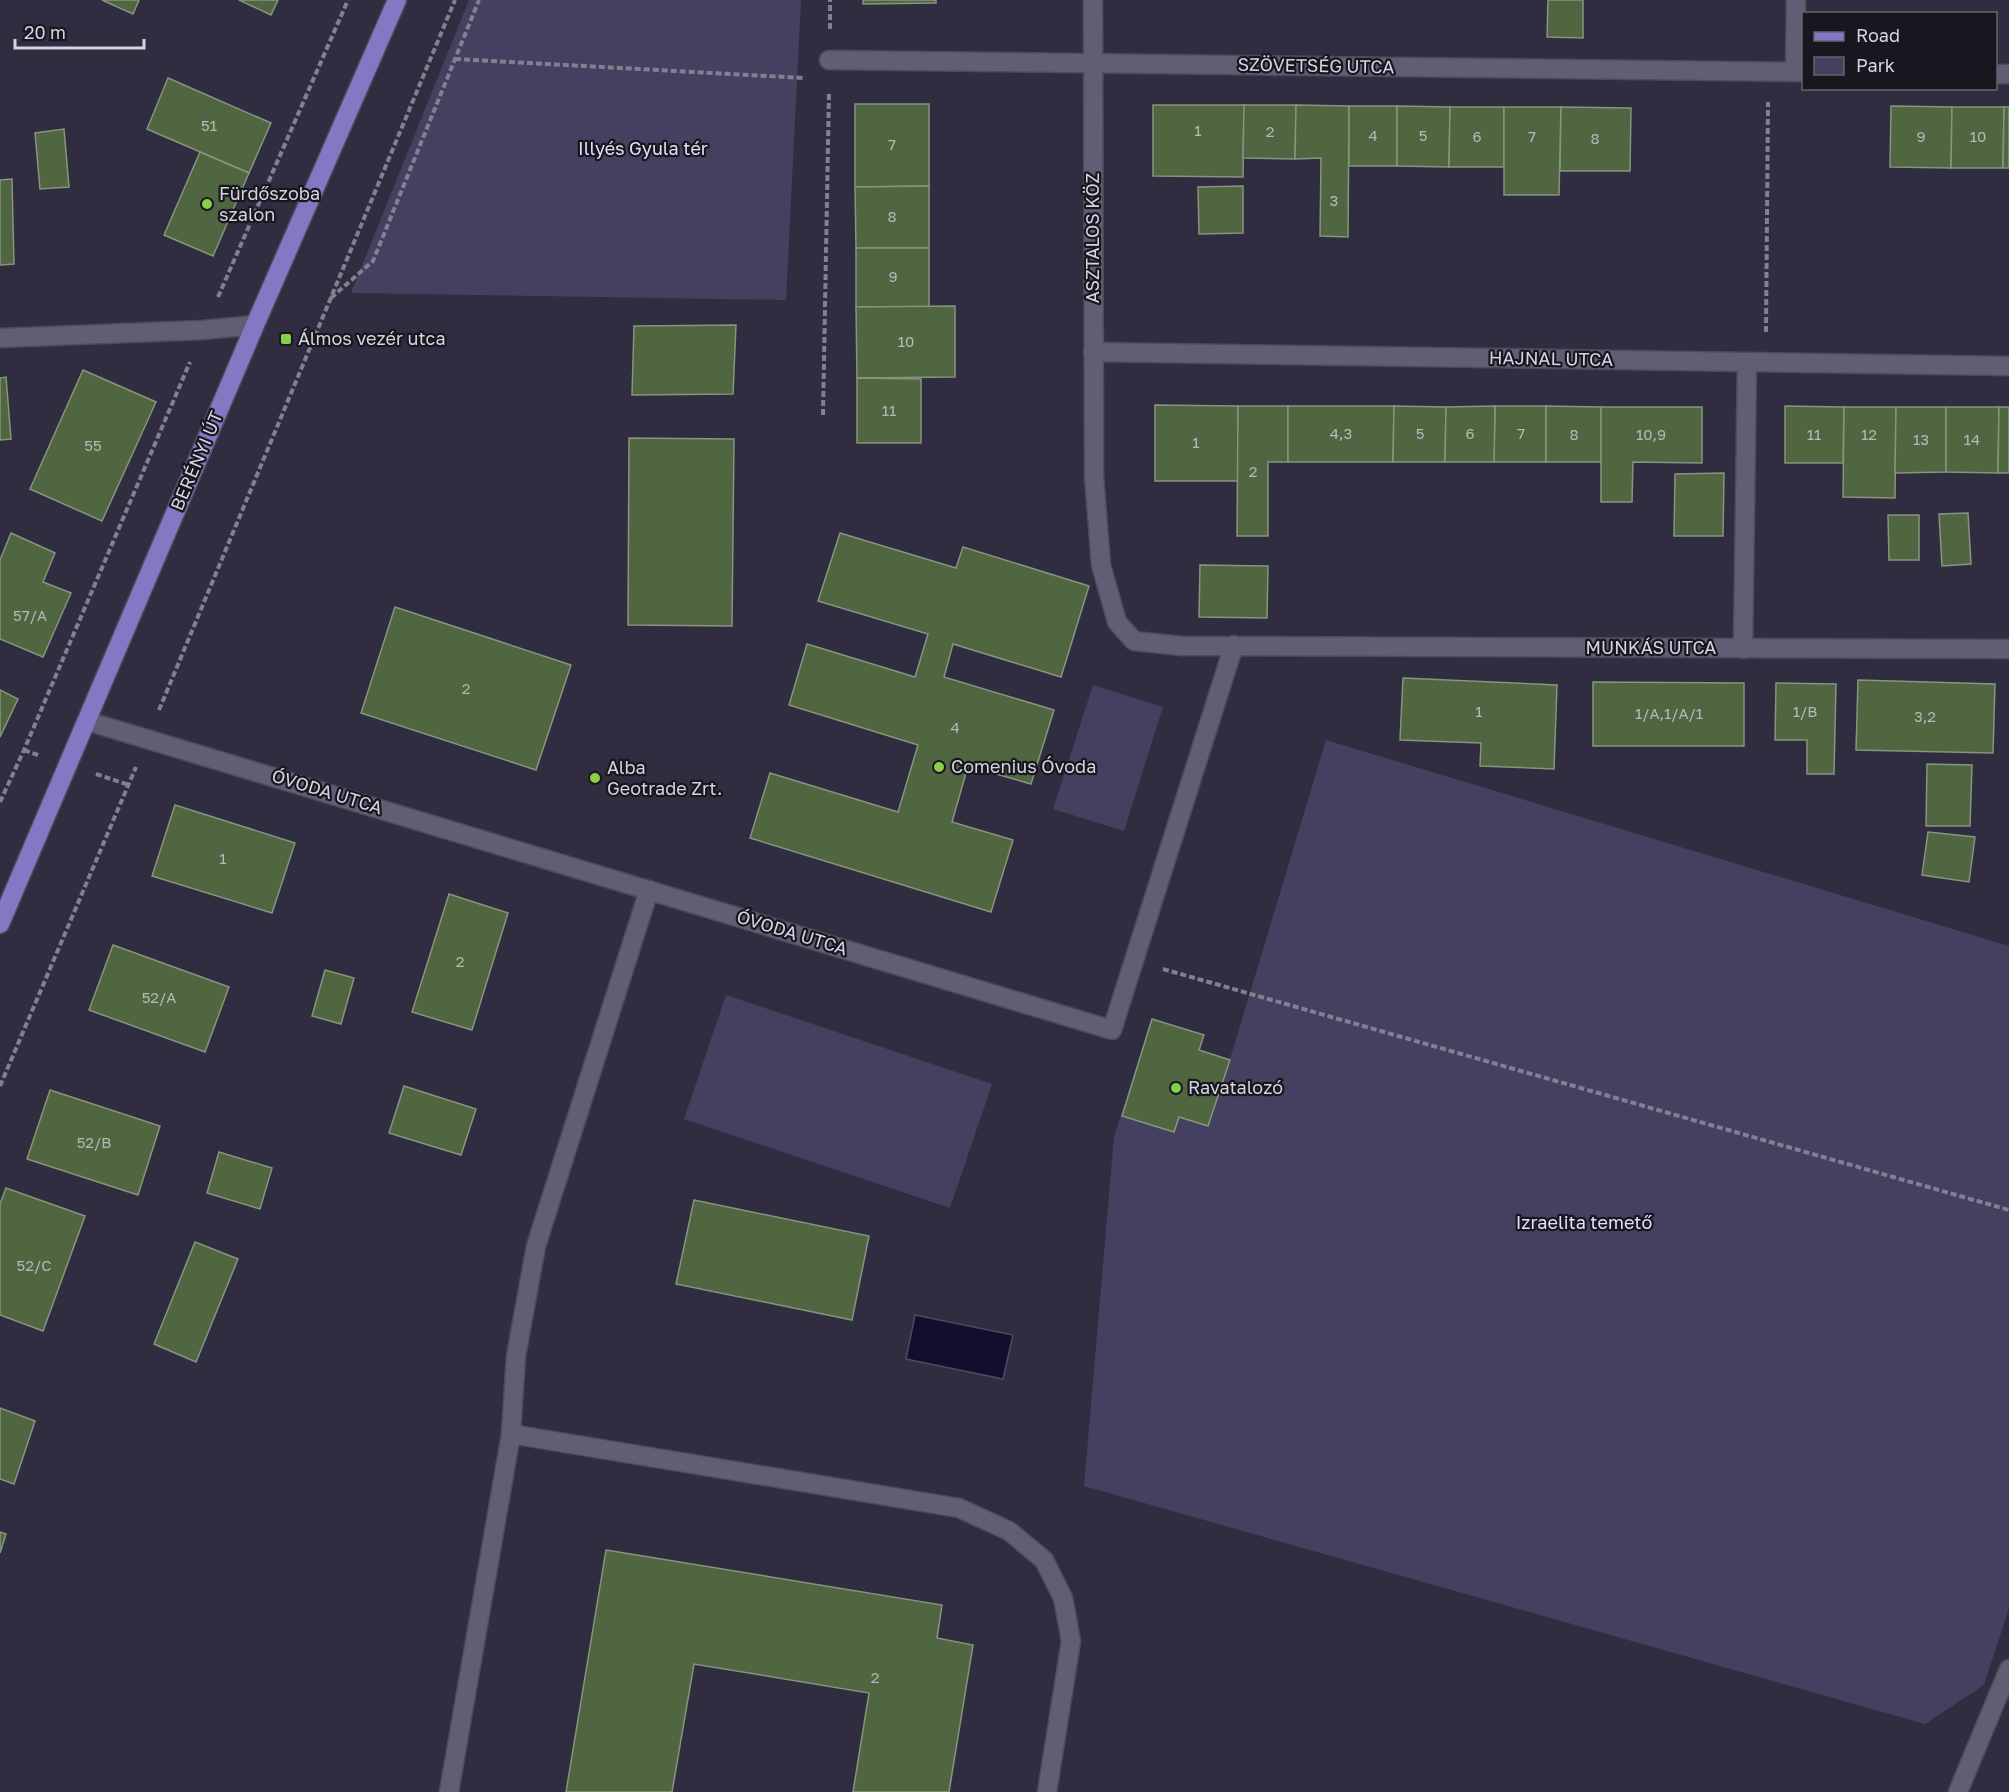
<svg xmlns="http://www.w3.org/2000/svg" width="2009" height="1792" font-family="'Golos Text',sans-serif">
<rect width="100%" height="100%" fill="#302d40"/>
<!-- green -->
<g fill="#444060">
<path d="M 469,0 L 801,0 L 786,300 L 351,293 Z"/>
<path d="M 1093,685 L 1163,707 L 1124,831 L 1053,809 Z"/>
<path d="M 1326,740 L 2009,946 L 2009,1608 L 1984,1685 L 1925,1724 L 1084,1486 L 1114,1137 L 1152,1019 L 1204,1035 L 1200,1050 L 1230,1059 Z"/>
<path d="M 726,995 L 992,1084 L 950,1208 L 684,1119 Z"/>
</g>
<!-- water -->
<path fill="#150d2e" stroke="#4f4963" stroke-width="1.5" d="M 915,1315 L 1013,1335 L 1003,1379 L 906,1359 Z"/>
<!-- building -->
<g fill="#506640" stroke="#87947f" stroke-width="1.5">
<path d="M 102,0 L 139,0 L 133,14 Z"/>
<path d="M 239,0 L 278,0 L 271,15 Z"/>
<path d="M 863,0 L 936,0 L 936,3 L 863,4 Z"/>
<path d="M 1548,0 L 1583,0 L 1583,38 L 1547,37 Z"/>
<path d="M 168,78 L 271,123 L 249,173 L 147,129 Z"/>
<path d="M 855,104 L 929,104 L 929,186 L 855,187 Z"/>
<path d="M 1153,105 L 1244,105 L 1243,177 L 1153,176 Z"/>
<path d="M 1244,105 L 1296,105 L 1295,159 L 1243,158 Z"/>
<path d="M 1296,105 L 1349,106 L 1348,237 L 1320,236 L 1321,158 L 1295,159 Z"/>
<rect x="1349" y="106" width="48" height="60"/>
<path d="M 1397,106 L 1450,107 L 1449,167 L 1397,166 Z"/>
<path d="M 1891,106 L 1952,107 L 1951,168 L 1890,167 Z"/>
<path d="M 1450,107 L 1504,107 L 1504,167 L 1449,167 Z"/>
<path d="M 1504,107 L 1561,107 L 1559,195 L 1504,195 Z"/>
<path d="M 1561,107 L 1631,108 L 1630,171 L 1560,171 Z"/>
<path d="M 1952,107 L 2004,107 L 2003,168 L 1951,168 Z"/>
<path d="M 2004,107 L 2009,107 L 2009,168 L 2003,168 Z"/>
<path d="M 64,129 L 69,187 L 40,189 L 35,133 Z"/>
<path d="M 200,152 L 249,173 L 213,256 L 164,235 Z"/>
<path d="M 12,179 L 14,264 L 0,265 L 0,180 Z"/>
<path d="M 929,186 L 929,248 L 856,248 L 855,187 Z"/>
<path d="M 1243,186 L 1243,233 L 1199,234 L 1198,187 Z"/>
<rect x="856" y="248" width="73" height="59"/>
<path d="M 955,306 L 955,377 L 857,378 L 856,307 Z"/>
<path d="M 736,325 L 733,394 L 632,395 L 634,326 Z"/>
<path d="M 83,370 L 156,402 L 102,521 L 30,489 Z"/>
<path d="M 6,377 L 11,439 L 0,440 L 0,378 Z"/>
<path d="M 857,378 L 921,379 L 921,443 L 857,443 Z"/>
<path d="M 1155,405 L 1238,406 L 1238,481 L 1155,481 Z"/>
<path d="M 1238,406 L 1288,406 L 1288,462 L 1268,462 L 1268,536 L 1237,536 Z"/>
<path d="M 1288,406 L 1394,406 L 1393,462 L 1288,462 Z"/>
<path d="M 1394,406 L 1446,407 L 1445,462 L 1393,462 Z"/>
<path d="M 1495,406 L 1546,406 L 1546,462 L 1494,462 Z"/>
<path d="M 1495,406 L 1494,462 L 1445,462 L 1446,407 Z"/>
<path d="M 1546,406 L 1601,407 L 1601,462 L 1546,462 Z"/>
<path d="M 1785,406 L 1844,407 L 1843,463 L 1785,463 Z"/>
<path d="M 1601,407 L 1702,407 L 1702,463 L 1633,462 L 1632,502 L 1601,502 Z"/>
<path d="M 1844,407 L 1896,407 L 1895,498 L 1843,497 Z"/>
<path d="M 1896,407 L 1946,407 L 1946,472 L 1895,473 Z"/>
<path d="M 1946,407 L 1999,407 L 1998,473 L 1946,472 Z"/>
<path d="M 1999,407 L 2009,407 L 2009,473 L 1998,473 Z"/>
<path d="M 629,438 L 734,439 L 732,626 L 628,625 Z"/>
<path d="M 1724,473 L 1723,536 L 1674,536 L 1675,474 Z"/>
<path d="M 1968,513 L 1971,564 L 1942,566 L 1939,514 Z"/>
<path d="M 1888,515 L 1919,515 L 1919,560 L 1889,560 Z"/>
<path d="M 11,533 L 55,553 L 43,582 L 71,593 L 43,657 L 0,639 L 0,560 Z"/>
<path d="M 840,533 L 956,568 L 963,547 L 1089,586 L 1061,677 L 953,644 L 944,677 L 1054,710 L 1031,784 L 968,766 L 952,822 L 1013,840 L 991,912 L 750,838 L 770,773 L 898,812 L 918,745 L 789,705 L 807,644 L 915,677 L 928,634 L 818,601 Z"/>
<path d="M 1200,565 L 1268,566 L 1267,618 L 1199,617 Z"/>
<path d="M 395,607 L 571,665 L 536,770 L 361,713 Z"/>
<path d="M 1403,678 L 1557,685 L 1554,769 L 1480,766 L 1481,743 L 1400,740 Z"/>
<path d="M 1858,680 L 1995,684 L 1993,753 L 1856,750 Z"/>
<path d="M 1593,682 L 1744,683 L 1744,746 L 1593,746 Z"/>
<path d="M 1776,683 L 1836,684 L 1834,774 L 1807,774 L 1807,740 L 1775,740 Z"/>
<path d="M 0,690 L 18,699 L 0,737 Z"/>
<path d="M 1927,764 L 1972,765 L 1970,826 L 1926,826 Z"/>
<path d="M 175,805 L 295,843 L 272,913 L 152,876 Z"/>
<path d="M 1928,832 L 1975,837 L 1969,882 L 1922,875 Z"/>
<path d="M 449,894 L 508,913 L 472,1030 L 412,1012 Z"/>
<path d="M 113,945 L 229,987 L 205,1052 L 89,1010 Z"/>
<path d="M 325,970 L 354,978 L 341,1024 L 312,1016 Z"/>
<path d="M 1152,1019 L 1204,1035 L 1199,1050 L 1230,1060 L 1208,1126 L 1179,1117 L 1174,1132 L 1122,1116 Z"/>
<path d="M 404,1086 L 476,1109 L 461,1155 L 389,1133 Z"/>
<path d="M 50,1090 L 160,1126 L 138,1195 L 27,1159 Z"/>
<path d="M 219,1152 L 272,1168 L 260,1209 L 207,1193 Z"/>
<path d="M 6,1188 L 85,1216 L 43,1331 L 0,1315 L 0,1204 Z"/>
<path d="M 694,1200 L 869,1236 L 852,1320 L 676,1284 Z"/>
<path d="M 195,1242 L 238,1259 L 196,1362 L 154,1344 Z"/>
<path d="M 0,1408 L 35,1421 L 14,1484 L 0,1479 Z"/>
<path d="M 0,1532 L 6,1534 L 0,1553 Z"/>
<path d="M 606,1550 L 942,1605 L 937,1638 L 973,1645 L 949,1792 L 853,1792 L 869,1693 L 694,1664 L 672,1792 L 566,1792 Z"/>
</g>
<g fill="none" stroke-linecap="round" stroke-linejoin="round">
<!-- minor casing -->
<g stroke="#4d4a5a" stroke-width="21">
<g id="minor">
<path d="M 1093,0 L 1094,476 L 1101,565 L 1117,622 L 1134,641 L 1183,646 L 2009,649"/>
<path d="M 829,60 L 1804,72"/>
<path d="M 1795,72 L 1796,0"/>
<path d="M 1996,74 L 2009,74"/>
<path d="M 0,338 L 203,330 L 255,325"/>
<path d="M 1093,352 L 2009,366"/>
<path d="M 1743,649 L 1747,362"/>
<path d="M 87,721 L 1112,1030 L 1234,645"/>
<path d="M 511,1434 L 959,1508 L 1009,1531 L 1044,1560 L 1063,1598 L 1071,1641 L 1047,1792"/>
<path d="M 449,1792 L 511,1434 L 516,1356 L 536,1246 L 649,890"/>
<path d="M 1958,1792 L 2009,1669"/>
</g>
</g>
<!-- major casing -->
<g stroke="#4d4a5a" stroke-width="21">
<path id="major" d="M 0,924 L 255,325 L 397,0"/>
</g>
<!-- path -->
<g stroke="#828090" stroke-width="4" stroke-dasharray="6 3" stroke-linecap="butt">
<path d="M 830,29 L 830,0"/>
<path d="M 455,59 L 804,78"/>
<path d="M 218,297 L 348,0"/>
<path d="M 331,298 L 373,261 L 479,0"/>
<path d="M 1766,332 L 1768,102"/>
<path d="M 823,415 L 829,91"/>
<path d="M 159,710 L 455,0"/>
<path d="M 24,750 L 38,755"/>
<path d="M 96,774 L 129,785"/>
<path d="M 0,802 L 24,750 L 190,362"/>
<path d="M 1163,969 L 2009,1210"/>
<path d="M 0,1086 L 136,767"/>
</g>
<!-- minor -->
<use href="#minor" stroke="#605e74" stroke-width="18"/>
<!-- major -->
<use href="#major" stroke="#8577c4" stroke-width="18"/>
</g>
<!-- markers -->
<g fill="#8ace47" stroke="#18171f" stroke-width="2">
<circle cx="207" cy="204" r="6"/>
<rect x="280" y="333" width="12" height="12" rx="3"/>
<circle cx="939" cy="767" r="6"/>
<circle cx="595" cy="778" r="6"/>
<circle cx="1176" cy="1088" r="6"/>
</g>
<g text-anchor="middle" stroke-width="4.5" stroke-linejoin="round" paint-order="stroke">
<!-- number labels -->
<g font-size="15" fill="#b4b8b8">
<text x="209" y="131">51</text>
<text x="1198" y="136">1</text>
<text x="1270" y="137">2</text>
<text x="1373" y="141">4</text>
<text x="1423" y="141">5</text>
<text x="1477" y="142">6</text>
<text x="1532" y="142">7</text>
<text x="1921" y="142">9</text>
<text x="1978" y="142">10</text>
<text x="1595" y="144">8</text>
<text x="892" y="150">7</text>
<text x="1334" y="206">3</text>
<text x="892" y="222">8</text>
<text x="893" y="282">9</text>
<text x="906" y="347">10</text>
<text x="889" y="416">11</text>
<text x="1341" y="439">4,3</text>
<text x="1420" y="439">5</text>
<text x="1470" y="439">6</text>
<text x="1521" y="439">7</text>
<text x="1574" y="440">8</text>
<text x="1651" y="440">10,9</text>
<text x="1814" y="440">11</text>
<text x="1869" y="440">12</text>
<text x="1921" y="445">13</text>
<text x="1972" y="445">14</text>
<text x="1196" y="448">1</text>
<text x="93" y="451">55</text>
<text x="1253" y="477">2</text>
<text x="30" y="621">57/A</text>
<text x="466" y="694">2</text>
<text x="1479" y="717">1</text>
<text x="1805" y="717">1/B</text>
<text x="1669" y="719">1/A,1/A/1</text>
<text x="1925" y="722">3,2</text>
<text x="955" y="733">4</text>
<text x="223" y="864">1</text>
<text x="460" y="967">2</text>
<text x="159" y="1003">52/A</text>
<text x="94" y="1148">52/B</text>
<text x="34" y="1271">52/C</text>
<text x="875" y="1683">2</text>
</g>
<!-- street labels -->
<g font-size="18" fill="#d5d4e0" stroke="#18171f">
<text transform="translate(1316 66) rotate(1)" y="6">SZÖVETSÉG UTCA</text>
<text transform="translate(1093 238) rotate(-90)" y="6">ASZTALOS KÖZ</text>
<text transform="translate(1551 359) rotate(1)" y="6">HAJNAL UTCA</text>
<text transform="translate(197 461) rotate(-67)" y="6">BERÉNYI ÚT</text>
<text x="1651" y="654">MUNKÁS UTCA</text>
<text transform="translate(327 792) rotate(17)" y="6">ÓVODA UTCA</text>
<text transform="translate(792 933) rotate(17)" y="6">ÓVODA UTCA</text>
</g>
<!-- park labels -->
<g font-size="18" fill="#e2e0fb" stroke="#18171f">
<text x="643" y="155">Illyés Gyula tér</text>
<text x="1584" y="1229">Izraelita temető</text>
</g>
<!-- poi labels -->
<g font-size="18" fill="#d5d4e0" stroke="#18171f" text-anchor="start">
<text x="219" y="200">Fürdőszoba<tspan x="219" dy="21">szalon</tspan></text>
<text x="298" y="345">Álmos vezér utca</text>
<text x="951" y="773">Comenius Óvoda</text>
<text x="607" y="774">Alba<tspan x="607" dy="21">Geotrade Zrt.</tspan></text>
<text x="1188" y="1094">Ravatalozó</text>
</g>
</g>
<!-- legend -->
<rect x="1802" y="12" width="195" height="78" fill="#18171f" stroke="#64636c" stroke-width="1.5"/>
<rect x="1814" y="32" width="30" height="9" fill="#8577c4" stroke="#64636c" stroke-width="1.5"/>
<text x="1856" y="42" font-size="18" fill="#d5d4e0">Road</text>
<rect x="1814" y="57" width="30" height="18" fill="#444060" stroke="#64636c" stroke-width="1.5"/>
<text x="1856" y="72" font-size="18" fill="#d5d4e0">Park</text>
<!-- scale -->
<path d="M15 39v9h129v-9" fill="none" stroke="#d5d4e0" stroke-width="3"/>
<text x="24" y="39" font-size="18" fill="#d5d4e0" stroke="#18171f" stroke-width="4.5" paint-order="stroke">20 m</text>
</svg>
